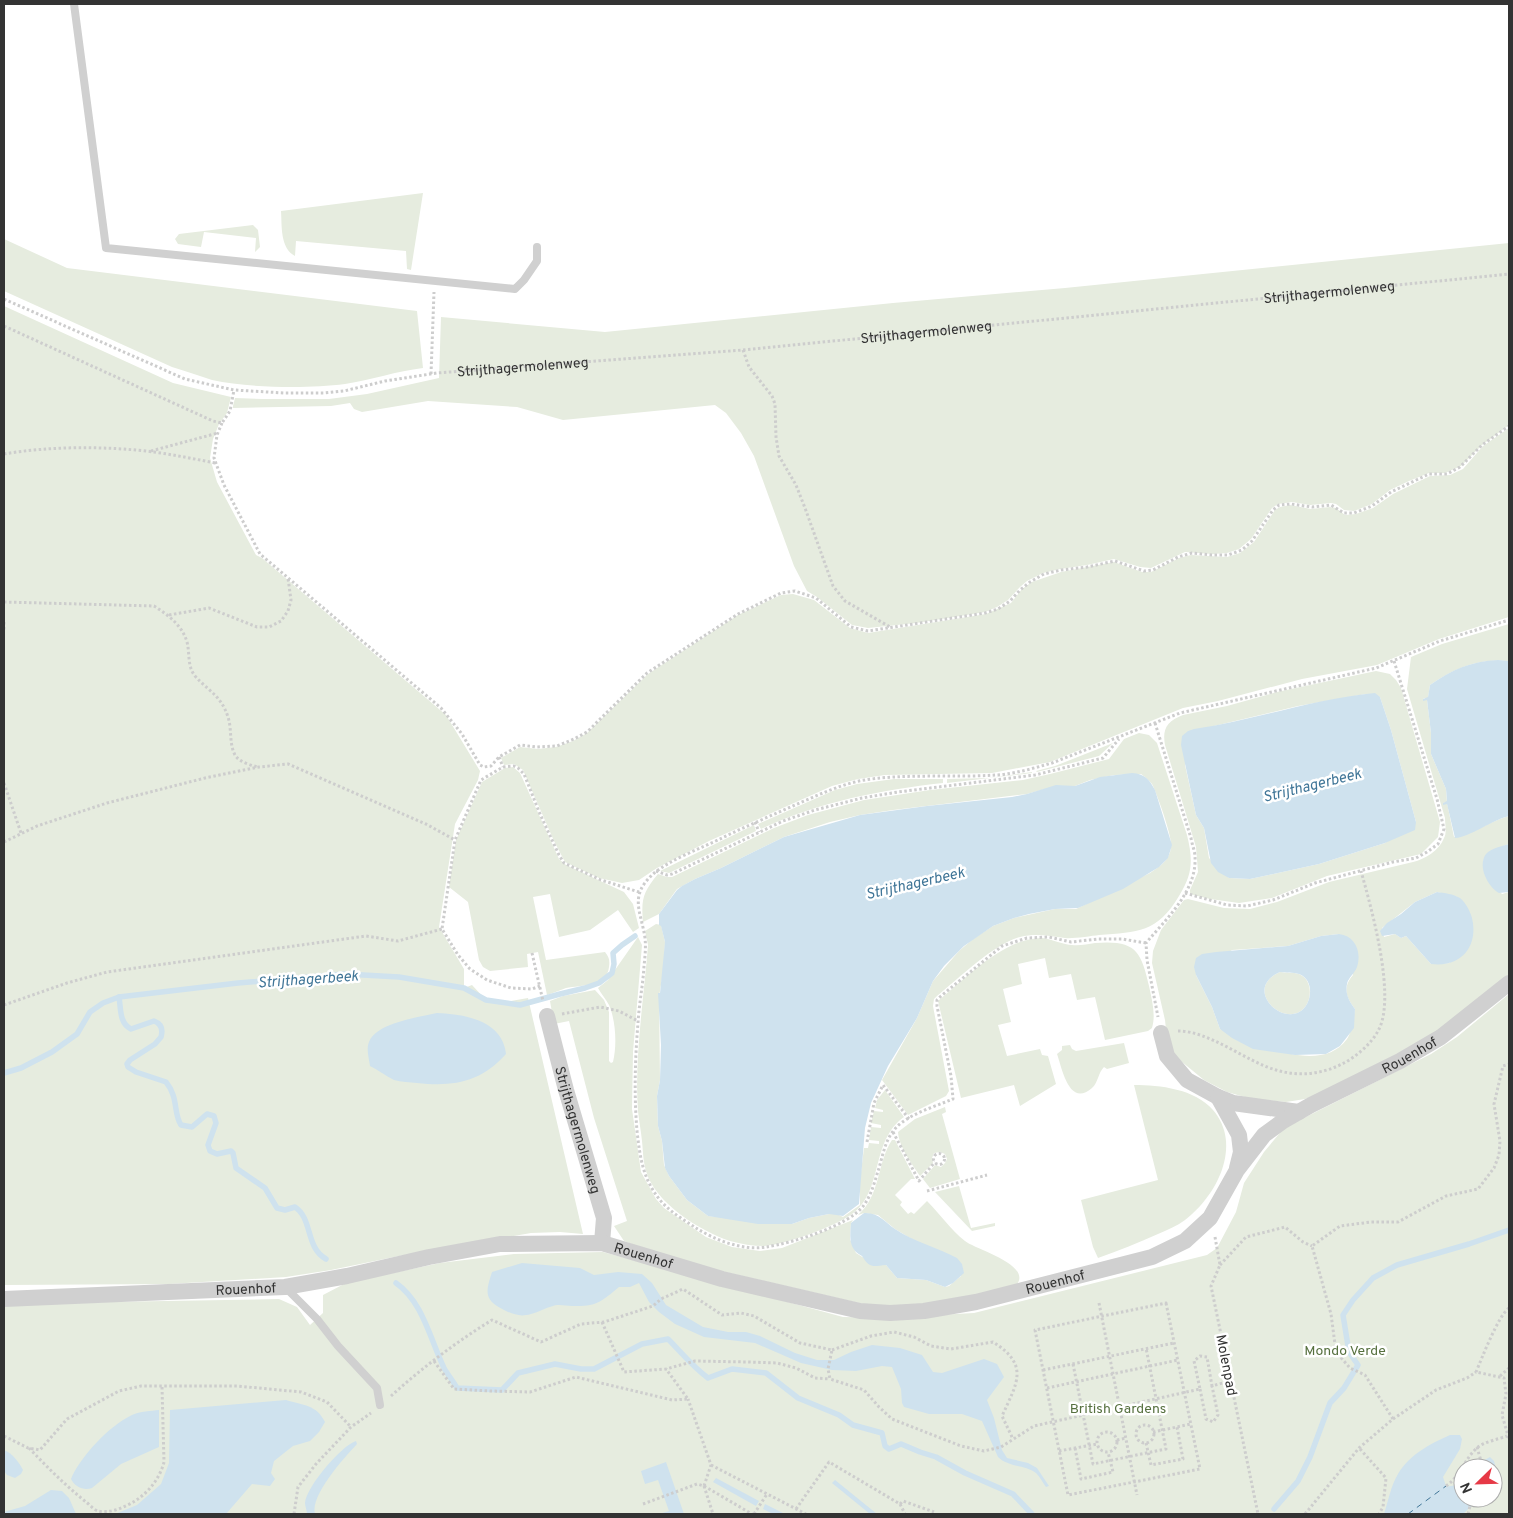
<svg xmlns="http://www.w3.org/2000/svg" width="1513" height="1518" font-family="Overpass,sans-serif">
<rect width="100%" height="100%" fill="#fff"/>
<!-- green -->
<g fill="#e6ecdf" fill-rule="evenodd">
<path d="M 423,193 L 411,270 L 407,269 L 406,251 L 296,241 L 295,256 C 280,248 282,226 281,211 Z"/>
<path d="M 253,225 L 258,230 L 260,247 L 255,252 L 256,238 L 204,232 L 201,247 L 178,244 L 175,239 L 179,234 Z"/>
<path d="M 4,239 L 67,268 L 417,311 L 423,368 C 397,371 371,380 345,384 C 307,389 250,388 212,380 C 199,376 186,371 172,367 L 4,291 Z"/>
<path d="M 1509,243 L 1509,425 L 1482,445 L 1461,466 L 1445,473 L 1429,473 L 1409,481 L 1390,490 L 1372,504 L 1354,511 L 1344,510 L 1336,504 L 1331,503 L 1310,505 L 1292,502 L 1278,504 L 1272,508 L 1251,539 L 1239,549 L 1227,553 L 1213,554 L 1185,552 L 1151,568 L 1140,567 L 1114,559 L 1087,565 L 1060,569 L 1043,573 L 1027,581 L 1020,587 L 1008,600 L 997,607 L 985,612 L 916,623 L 868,628 L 852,625 L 817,597 L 807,591 L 794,566 L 754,456 L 741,433 L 726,413 L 715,405 L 563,420 L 517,407 L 428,401 L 362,412 L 354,409 L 350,403 L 331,406 L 233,408 L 233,406 L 235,398 L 263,399 L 329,399 L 367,394 L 439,378 L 441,317 L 605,332 L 893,303 L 1065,288 Z"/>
<path d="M 4,306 L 173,383 L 231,397 L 227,413 L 219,424 L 213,439 L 210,458 L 217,482 L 256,555 L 262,558 L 446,715 L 480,771 L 478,780 L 455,824 L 439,927 L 464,969 L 464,988 L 472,985 L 486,1000 L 499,1003 L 528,998 L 583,1234 L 560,1232 L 531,1233 L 399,1256 L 331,1270 L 286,1277 L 169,1284 L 4,1285 Z"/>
<path d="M 1509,428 L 1509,617 L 1439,639 L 1377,665 L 1302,679 L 1218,701 L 1183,708 L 1050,762 L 992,773 L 885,775 L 858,779 L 832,786 L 709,841 L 657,868 L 639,880 L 622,883 L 599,878 L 565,862 L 554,841 L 523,770 L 514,764 L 504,765 L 501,758 L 520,747 L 538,749 L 556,747 L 573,741 L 587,733 L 648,674 L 738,615 L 781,595 L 793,594 L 814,600 L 850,628 L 868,633 L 986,614 L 1011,603 L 1022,589 L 1032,582 L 1061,572 L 1114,562 L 1142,572 L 1151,572 L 1179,558 L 1191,555 L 1227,557 L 1240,553 L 1254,542 L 1275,510 L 1280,507 L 1290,505 L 1311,509 L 1330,507 L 1336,508 L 1345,515 L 1356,514 L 1373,508 L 1393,494 L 1430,476 L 1450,475 L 1463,469 L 1483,446 Z"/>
<path d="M 1509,624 L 1509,661 C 1479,658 1454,668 1430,685 L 1428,698 L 1423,698 L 1427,700 L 1431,733 L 1431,754 L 1446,789 L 1447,802 L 1443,803 L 1447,803 L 1454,837 C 1474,834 1490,821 1509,816 L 1509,844 C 1471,856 1480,869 1502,894 L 1509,892 L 1509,975 L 1442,1028 L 1420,1042 L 1329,1090 L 1305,1099 L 1286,1102 L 1252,1099 L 1227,1092 L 1204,1080 L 1176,1057 L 1167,1039 L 1165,1020 L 1152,963 L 1153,951 L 1161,930 L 1184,900 L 1188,899 L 1224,908 L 1250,909 L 1277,902 L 1329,882 L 1413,862 C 1425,859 1439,851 1444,838 C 1447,833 1445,824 1445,818 L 1407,689 L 1411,657 L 1442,644 ZM 1437,892 L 1457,897 L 1450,963 L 1431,964 L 1406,936 L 1401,938 L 1395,934 L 1384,937 L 1382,928 L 1415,902 ZM 1339,934 L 1353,975 C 1342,988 1346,997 1355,1009 C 1353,1018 1352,1032 1347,1039 C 1320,1077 1251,1041 1220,1029 L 1212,1007 L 1196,975 L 1232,950 L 1288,946 L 1321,936 Z"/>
<path d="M 1376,671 L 1390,674 L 1396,680 L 1401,688 L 1440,822 L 1438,837 L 1421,854 L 1327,876 L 1272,898 L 1239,903 L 1210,899 L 1190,894 L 1190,890 L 1198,872 L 1196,847 L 1165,745 C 1162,729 1167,721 1183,715 L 1227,706 L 1277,692 ZM 1366,694 L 1380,697 L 1391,730 L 1416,822 L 1385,843 L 1319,864 L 1250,879 L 1229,878 L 1209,858 L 1204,828 L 1196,815 L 1185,765 L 1214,726 L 1298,706 Z"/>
<path d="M 1139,733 L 1149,735 L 1157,743 L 1187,835 C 1193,860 1193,873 1179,896 C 1157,933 1138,932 1099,935 C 1091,936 1072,939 1065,938 C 1049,936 1036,933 1020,937 C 995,943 958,979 937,996 L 934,999 L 933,1006 L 949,1091 L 946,1096 L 908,1115 L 882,1080 L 917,1018 L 933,981 L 959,951 L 973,939 L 993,926 L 1014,918 L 1055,909 L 1076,909 L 1150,873 C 1160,866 1170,860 1171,847 C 1173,838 1157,794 1152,784 C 1149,780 1145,777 1141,774 L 1114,775 L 1090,780 L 1075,786 L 1056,786 L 1027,794 L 893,810 L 860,815 L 830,822 L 784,837 L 721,868 L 695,879 L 677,889 L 659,914 L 643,922 C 641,899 643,892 658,874 L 667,877 L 672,877 L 774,828 L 808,815 L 864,800 L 930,790 L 1023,780 L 1050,774 L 1109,759 L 1124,739 Z"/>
<path d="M 1113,743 L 1099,756 L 1037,772 L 1036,771 L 1055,766 Z"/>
<path d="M 513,767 L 520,773 L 559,859 L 566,865 L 624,892 L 633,904 L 639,928 L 633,932 L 618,910 L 590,930 L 559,937 L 550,894 L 533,897 L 546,960 L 605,952 C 609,957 610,960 609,967 C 607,987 581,985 566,988 C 560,990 554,993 547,995 L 538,952 L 527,954 L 528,967 L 490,971 L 483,967 L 479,960 L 468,902 L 449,887 L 456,840 L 482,782 L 505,768 Z"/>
<path d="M 1032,772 L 1032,773 L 947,783 L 947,779 L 989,778 Z"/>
<path d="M 894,779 L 943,779 L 943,783 C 881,790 818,802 761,829 L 758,824 L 835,790 L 857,784 Z"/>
<path d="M 754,825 L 756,831 L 669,873 L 660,871 Z"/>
<path d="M 656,924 L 661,925 L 665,942 L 664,966 L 659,997 L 660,1080 L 657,1096 L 658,1126 L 662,1141 L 664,1165 L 669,1176 L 687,1200 L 708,1216 L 792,1224 L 809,1218 L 829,1214 L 837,1214 L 843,1217 L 860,1205 L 860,1180 L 864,1148 L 868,1148 L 869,1143 L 879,1144 L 879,1141 L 869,1140 L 871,1127 L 881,1128 L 881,1125 L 871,1123 L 874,1111 L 883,1112 L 883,1110 L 875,1108 L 877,1100 L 885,1090 L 904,1117 C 870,1141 884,1191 852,1214 C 836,1226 784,1245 764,1246 C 753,1246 741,1244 730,1241 C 700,1231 655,1203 646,1171 C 643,1161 643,1150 642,1141 C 641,1131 639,1121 638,1111 C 634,1059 644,998 648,945 L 645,931 Z"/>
<path d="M 638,937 L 642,945 L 633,1052 L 632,1109 L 641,1172 L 656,1199 L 664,1208 L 706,1237 L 732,1247 L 760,1251 L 782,1248 L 853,1220 L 851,1223 L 850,1239 L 856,1253 L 864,1258 L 886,1265 L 897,1278 L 926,1280 L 945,1287 L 949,1286 L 961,1276 L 957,1259 L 915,1241 L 895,1229 L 878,1215 L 864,1213 L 858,1215 C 881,1195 877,1162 892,1140 L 895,1140 L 915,1179 L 911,1179 L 895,1195 L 902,1202 L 900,1205 L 908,1214 L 911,1212 L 914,1214 L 927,1201 C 940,1214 951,1230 965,1241 C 976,1250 1041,1267 1012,1289 L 905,1307 L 863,1304 L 712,1269 L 637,1246 L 624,1241 L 614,1226 L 627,1221 L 594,1118 L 569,1021 L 554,1024 L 550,1001 L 563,996 L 595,990 L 604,1000 L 609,1012 L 609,1061 L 611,1063 L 613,1062 C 617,1046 616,1021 609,1005 C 606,999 601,994 598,988 L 608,980 Z"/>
<path d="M 1042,938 C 1052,939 1064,945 1072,945 C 1079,946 1088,944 1095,943 C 1135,940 1141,950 1149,986 C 1152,1000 1156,1015 1152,1028 L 1148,1031 L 1105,1040 L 1095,997 L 1077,1000 L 1071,974 L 1049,978 L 1045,958 L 1018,964 L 1022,984 L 1003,989 L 1011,1022 L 998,1025 L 1007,1056 L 1040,1049 L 1042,1055 L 1048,1056 L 1056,1084 L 1020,1106 L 1014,1085 L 961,1098 L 938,1001 C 967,977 1004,938 1042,938 Z"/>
<path d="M 1280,972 C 1286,973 1293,972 1299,974 C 1311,979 1312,994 1307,1004 C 1290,1034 1239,990 1280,972 Z"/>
<path d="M 1509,994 L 1509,1514 L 4,1514 L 4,1306 L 45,1303 L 279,1299 L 297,1307 L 310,1325 L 323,1313 L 323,1295 L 346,1283 L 440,1263 L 514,1254 L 603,1252 L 843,1317 L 900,1318 L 920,1316 L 974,1313 L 1207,1255 L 1217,1248 L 1236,1212 L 1244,1183 L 1264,1152 L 1284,1128 L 1431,1054 L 1457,1037 ZM 1463,1468 L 1493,1468 L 1493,1498 L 1463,1498 Z"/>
<path d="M 1124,1043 L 1129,1063 L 1107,1069 L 1104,1067 C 1098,1073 1098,1083 1092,1088 C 1069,1108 1062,1068 1057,1054 L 1062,1050 L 1062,1046 L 1070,1045 L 1072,1049 L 1076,1051 Z"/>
<path d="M 1134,1085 C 1160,1085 1195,1089 1213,1110 C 1243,1145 1217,1196 1185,1220 C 1177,1226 1167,1230 1158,1234 C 1138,1243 1118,1251 1098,1258 L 1093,1247 L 1081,1200 L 1158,1180 Z"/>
<path d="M 945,1107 L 946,1112 L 942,1114 L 960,1179 L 930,1188 L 923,1179 L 935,1165 L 941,1167 L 945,1163 L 947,1159 L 945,1154 L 940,1152 L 934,1153 L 932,1158 L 933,1163 L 920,1176 C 912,1164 899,1147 898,1132 L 915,1119 Z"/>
<path d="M 959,1186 L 971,1228 L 995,1223 L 995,1226 L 972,1231 L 935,1192 Z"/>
</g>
<!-- water -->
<g fill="#cfe2ee" fill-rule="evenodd">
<path d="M 1498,660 L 1509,661 L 1509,816 C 1492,820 1470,837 1455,838 L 1447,804 L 1443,805 L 1443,803 L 1447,801 L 1446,789 L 1431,754 L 1431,733 L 1427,700 L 1423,701 L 1423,699 L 1428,697 L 1430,685 C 1451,670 1471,661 1498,660 Z"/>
<path d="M 1375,693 L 1380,697 L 1391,730 L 1416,822 L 1415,830 L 1385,843 L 1319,864 L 1250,879 L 1229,878 L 1218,872 L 1211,863 L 1204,828 L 1196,815 L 1181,745 L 1182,736 L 1188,731 L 1194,729 C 1255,720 1313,699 1375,693 Z"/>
<path d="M 1132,773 C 1145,774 1149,779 1155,790 L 1172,845 L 1168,858 L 1159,867 L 1123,889 L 1078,908 L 1055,909 L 1029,914 L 1014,918 L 993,926 L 964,946 L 944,966 L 933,981 L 917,1018 L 888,1066 L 871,1103 L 865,1128 L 859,1204 L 843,1216 L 829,1214 L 809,1218 L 792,1224 L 758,1224 L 708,1216 L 687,1200 L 669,1176 L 665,1168 L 662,1141 L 658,1126 L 657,1096 L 660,1080 L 661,1045 L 658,993 L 660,993 L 665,942 L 661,926 L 659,925 L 659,914 L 677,890 L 682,886 L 695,879 L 721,868 L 784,837 L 860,815 L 927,806 L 1012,797 L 1027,794 L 1056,785 L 1075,786 L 1100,777 Z"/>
<path d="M 1509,844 L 1509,892 L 1499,893 C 1488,887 1477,866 1486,854 C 1491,848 1503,846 1509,844 Z"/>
<path d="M 1437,892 C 1445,893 1453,894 1460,898 C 1466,903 1470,911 1472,918 C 1479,947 1460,968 1431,964 L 1406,936 L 1401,938 L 1395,934 L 1382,936 L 1380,931 L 1387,923 L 1401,914 L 1415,902 Z"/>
<path d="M 1339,934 C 1355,936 1362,951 1357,967 C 1355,973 1348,978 1347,984 C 1345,994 1349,1001 1355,1009 L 1354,1028 L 1340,1046 L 1326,1054 L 1295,1055 L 1253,1049 L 1232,1038 L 1220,1029 L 1212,1007 L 1196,975 L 1194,967 L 1196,958 L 1202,954 L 1216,952 L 1288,946 L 1321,936 ZM 1280,972 C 1286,973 1293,972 1299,974 C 1312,979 1312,994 1307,1004 C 1290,1034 1239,990 1280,972 Z"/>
<path d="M 437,1013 C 465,1014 503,1021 506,1054 C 481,1082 454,1087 417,1083 C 410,1082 401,1082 394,1080 C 386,1076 378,1070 370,1066 C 369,1058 366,1049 369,1042 C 376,1023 419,1017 437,1013 Z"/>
<path d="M 864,1213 C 878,1212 885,1222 895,1229 C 914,1242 937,1247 957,1258 L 962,1264 L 964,1273 L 953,1283 L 945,1287 L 926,1280 L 897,1278 L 886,1265 C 873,1266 870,1269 862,1256 C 848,1249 850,1237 851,1223 Z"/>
<path d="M 522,1263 L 580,1268 L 594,1275 L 618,1272 L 642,1274 L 652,1283 L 666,1305 L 703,1327 L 728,1332 L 746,1332 L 760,1336 L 795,1353 L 817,1360 L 834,1360 L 851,1352 L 872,1345 L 900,1348 L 922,1355 L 933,1372 L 942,1373 L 984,1359 L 997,1364 L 1004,1377 L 987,1400 L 994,1418 L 1002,1450 L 1007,1458 L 1028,1463 L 1037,1468 L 1049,1486 L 1046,1487 C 1043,1483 1040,1477 1036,1473 C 1025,1465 1008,1467 998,1457 L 982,1421 L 962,1414 L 929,1414 L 904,1407 L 902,1403 L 901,1389 L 892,1367 L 882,1366 L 856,1371 L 832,1370 L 801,1363 L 755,1343 L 704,1337 L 675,1324 L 659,1312 L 649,1302 L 639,1283 L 630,1287 L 619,1287 C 601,1302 596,1307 572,1306 C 566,1306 558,1304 553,1306 C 545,1308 539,1312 531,1314 C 521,1317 515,1315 506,1311 C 484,1301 485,1293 492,1272 Z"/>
<path d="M 286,1400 C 303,1405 317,1405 325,1422 L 319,1432 L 310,1441 L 293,1446 L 274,1461 L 271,1473 L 275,1479 L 270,1486 L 252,1484 L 226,1514 L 115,1514 L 137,1505 L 161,1484 L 169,1463 L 170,1410 Z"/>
<path d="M 159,1410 L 159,1447 L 121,1464 L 92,1488 C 84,1491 75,1487 71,1479 C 80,1457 110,1425 132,1415 C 140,1411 151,1411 159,1410 Z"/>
<path d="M 1450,1435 L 1460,1435 L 1462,1439 L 1460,1449 L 1443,1477 L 1446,1486 C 1455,1487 1458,1484 1463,1477 L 1463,1498 L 1480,1498 L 1463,1514 L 1384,1514 C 1388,1502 1391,1485 1398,1474 C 1410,1454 1430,1444 1450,1435 Z"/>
<path d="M 356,1441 L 357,1444 C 344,1458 310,1495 315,1514 L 307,1514 C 307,1511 305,1506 305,1503 C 306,1487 342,1445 356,1441 Z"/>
<path d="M 4,1450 C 12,1453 19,1462 23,1470 L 21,1474 L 15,1478 L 7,1475 L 4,1471 Z"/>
<path d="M 1490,1457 L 1494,1461 L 1497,1473 L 1493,1479 L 1493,1468 L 1470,1468 Z"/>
<path d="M 666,1462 L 684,1514 L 659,1514 L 669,1511 L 658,1480 L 645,1484 L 641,1471 Z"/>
<path d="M 716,1478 L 759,1501 L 756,1506 L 713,1482 Z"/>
<path d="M 835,1480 L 877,1514 L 870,1514 L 832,1483 Z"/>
<path d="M 51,1490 L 62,1491 L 69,1498 L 76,1514 L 4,1514 L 4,1512 L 25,1506 Z"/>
<path d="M 765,1504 L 785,1514 L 773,1514 L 763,1509 Z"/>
</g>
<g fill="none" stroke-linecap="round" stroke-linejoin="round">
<!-- stream -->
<g stroke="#cfe2ee" stroke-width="5.5">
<path d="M 119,997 C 121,1008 119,1023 131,1029 L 154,1021 C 162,1024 163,1030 161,1037 L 155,1044 L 130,1060 L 127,1064 L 128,1067 L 136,1072 L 166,1082 C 179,1098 173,1113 181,1125 L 192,1127 L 207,1114 L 214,1116 L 216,1123 L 208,1145 L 210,1151 L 217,1154 L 231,1151 L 233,1153 L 236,1168 L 265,1188 L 277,1208 L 285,1210 L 295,1207 C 313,1219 305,1247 326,1259"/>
<path d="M 4,1073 L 21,1068 L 52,1052 L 77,1034 L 90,1012 L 103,1003 L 119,997 L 238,983 L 345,974 L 399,977 L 464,988 L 486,1000 L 520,1005 L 560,994 L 585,988 L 599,983 L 612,973 L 614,964 L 613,953 L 622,945 L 635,936"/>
<path d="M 396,1283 C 423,1302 430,1339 444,1368 C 448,1375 453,1381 457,1388 L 502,1390 L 518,1373 L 555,1364 L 581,1369 L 594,1369 L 642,1344 L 668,1339 C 681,1352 692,1366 708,1378 L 732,1369 L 766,1373 L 798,1398 L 839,1415 L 853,1425 L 882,1433 L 885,1446 L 889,1449 L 901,1444 L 920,1452 L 936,1457 L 965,1473 L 1013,1494 L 1032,1514"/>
<path d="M 1274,1509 L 1298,1481 L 1310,1457 L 1330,1403 L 1344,1388 L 1358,1365 L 1349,1352 L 1343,1315 L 1353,1300 L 1373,1278 L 1397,1265 L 1469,1244 L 1509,1230"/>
</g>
<!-- ferry -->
<path stroke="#3f7597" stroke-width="1" stroke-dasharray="6 5" stroke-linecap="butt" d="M 1408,1514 L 1446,1486"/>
<!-- path -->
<g stroke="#cdcdcd" stroke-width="3" stroke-dasharray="2.5 2.5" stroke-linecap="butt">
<path id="s1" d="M 4,299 L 185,379 L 234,390 L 284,393 L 324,393 L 344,391 L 385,381 L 437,373 L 743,350 L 1509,274"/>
<path d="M 4,326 L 213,421 L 222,423 L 230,411 L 234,390"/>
<path d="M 743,350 L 749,367 L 772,396 L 775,404 L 776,437 L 779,456 L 796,485 L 805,508 L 833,586 L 845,601 L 890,627"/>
<path d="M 431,374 L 434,292"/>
<path d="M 222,423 L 217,435 L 214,458 L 224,485 L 260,554 L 441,708 L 462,734 L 480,765 L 484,767 L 491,766 L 499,757 L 520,745 L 537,747 L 557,746 L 574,739 L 587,732 L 647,673 L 738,614 L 781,593 L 795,591 L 816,598 L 851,627 L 868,631 L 985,613 L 998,609 L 1010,601 L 1020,590 L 1030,582 L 1044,574 L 1061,570 L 1087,567 L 1115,561 L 1144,571 L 1153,570 L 1178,557 L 1192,553 L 1213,555 L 1228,555 L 1242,550 L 1252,541 L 1273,510 L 1279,505 L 1291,504 L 1312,507 L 1331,505 L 1344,513 L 1354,513 L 1372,506 L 1391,492 L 1429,474 L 1447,474 L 1460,467 L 1482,445 L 1509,426"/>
<path d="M 151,451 L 218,433"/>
<path d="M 4,454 C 50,446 107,446 154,452 C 175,455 195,459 215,463"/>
<path d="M 4,602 L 154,606 C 168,615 182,625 187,642 C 190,653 187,666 195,676 C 208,691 221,695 228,717 C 232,729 229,744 235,755 C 239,762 250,765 258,767"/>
<path d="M 169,615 L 209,608 L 257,627 L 269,627 L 281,621 L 288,611 L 291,600 L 288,578"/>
<path d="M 4,622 L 4,630"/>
<path d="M 1155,723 L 1191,838 C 1192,845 1195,851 1195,857 C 1197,891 1166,919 1146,943 L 1147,960 L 1158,1017"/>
<path d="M 499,757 L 503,767"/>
<path d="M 4,783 L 21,833"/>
<path d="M 755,822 L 759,832"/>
<path d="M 4,842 L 37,826 L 107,803 L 205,778 L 259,767 L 288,764 L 426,824 L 455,840"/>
<path d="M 656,871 L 667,875 L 672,874 L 783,821 L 815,810 L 862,798 L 898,792 L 1035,775 L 1103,758 L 1119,739"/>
<path d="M 1185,893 L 1227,905 L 1247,906 L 1273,900 L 1315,883 L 1393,862 L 1416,858 L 1427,852 L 1438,844 L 1444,829 L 1437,799 L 1394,661"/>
<path d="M 1146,943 L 1122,939 L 1098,939 L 1071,942 L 1049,937 L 1027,938 L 1002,946 L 941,996 L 937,1000 L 937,1006 L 951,1076 L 953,1099 C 936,1106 916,1112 901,1123 C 886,1135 884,1151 879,1168 C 875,1180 872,1194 864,1205 C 849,1226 792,1243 766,1247 C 743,1251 715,1240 696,1228 C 684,1220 670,1212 660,1200 C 643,1179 640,1158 637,1131 C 634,1095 635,1059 638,1023 C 639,1004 643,985 644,966 C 645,957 646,947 645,938 C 641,911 629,897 652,875 C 668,860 702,848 722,838 C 746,826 771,816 795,805 C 816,796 837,786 859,781 C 901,773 953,778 996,775 C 1015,774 1034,768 1052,763 L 1180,713 L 1376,668 L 1440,641 L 1509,620"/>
<path d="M 532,953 L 543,1001"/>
<path d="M 540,986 L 532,989 L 511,988 L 487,980 L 470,969 L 458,955 L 442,929 L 455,840 L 481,780 L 503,767 L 514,766 L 518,768 L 524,774 L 540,814 L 559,855 L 564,863 L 601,880 L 639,892"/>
<path d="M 4,1005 L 67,983 L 107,972 L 366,936 L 398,941 L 442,929"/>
<path d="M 562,1014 L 600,1007 L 619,1011 L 638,1021"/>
<path d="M 1178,1031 C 1210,1031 1245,1061 1276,1070 C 1299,1077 1322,1074 1342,1064 C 1356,1057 1371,1044 1378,1031 C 1397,998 1371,907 1361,871"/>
<path d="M 893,1132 L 919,1181 L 935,1162"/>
<path d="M 867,1142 L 874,1103 L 883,1085 L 909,1119"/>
<circle cx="939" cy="1159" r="5.5"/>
<path d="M 927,1191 L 987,1175"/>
<path d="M 1215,1237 L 1220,1265 L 1211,1286 L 1258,1514"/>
<path d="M 1220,1265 L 1246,1237 L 1285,1227 L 1303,1242 L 1312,1246"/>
<path d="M 1099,1303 L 1137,1495"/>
<path d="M 1166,1303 L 1200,1469 L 1068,1495 L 1035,1330 Z"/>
<path d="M 1509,1308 C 1498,1316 1482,1358 1476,1372 L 1504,1378 L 1506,1394 L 1502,1415 L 1509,1439"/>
<path d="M 602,1322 L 624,1372 L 666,1369 L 695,1361 L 748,1362 L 777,1363 L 796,1368 L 815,1378 L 830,1379"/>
<path d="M 832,1350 L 871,1336 L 894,1332 L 914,1337 L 931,1346 L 951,1349 L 993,1342 C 1030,1365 1017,1383 1002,1416 L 1013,1439"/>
<path d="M 434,1361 L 454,1389 L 490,1391 L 530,1392 L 576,1377 L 672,1400 L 688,1399 L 666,1369"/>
<path d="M 1073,1364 L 1093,1464 L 1166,1449 L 1146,1348"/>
<path d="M 1043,1370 L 1174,1343"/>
<path d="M 1500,1376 L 1509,1368"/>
<path d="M 1047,1388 L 1178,1360"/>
<path d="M 1200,1389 L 1206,1419 L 1213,1422 L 1218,1415 L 1212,1386"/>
<path d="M 391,1396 C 422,1368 456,1342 492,1320 L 541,1342 L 581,1324 L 604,1322 L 653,1306 L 661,1299 L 683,1289 L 722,1315 L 741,1313 L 754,1316 L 800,1343 L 832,1350 L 828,1369 L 830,1379 L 864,1390 L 879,1407 L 892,1419 L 961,1446 L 984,1451 L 1001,1447 L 1034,1426 L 1200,1389 L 1194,1361 L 1200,1356 L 1207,1357 L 1212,1386 L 1230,1381"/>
<path d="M 1393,1419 L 1436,1390 L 1467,1378 L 1476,1372"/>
<circle cx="1145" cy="1434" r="9"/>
<circle cx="1107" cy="1442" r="10"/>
<path d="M 1153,1432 L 1191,1424"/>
<path d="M 4,1436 L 28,1448 L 40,1450 L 67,1419 L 119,1391 L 141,1386 L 237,1386 L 301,1392 L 327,1402 L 351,1427"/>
<path d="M 1117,1440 L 1126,1438"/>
<path d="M 1146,1443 L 1151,1465 L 1183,1459 L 1177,1427"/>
<path d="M 1477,1447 L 1483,1468"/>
<path d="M 29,1448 C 47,1467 65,1485 86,1502 C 89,1504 94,1510 98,1511 C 110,1514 125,1507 135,1501 C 149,1492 160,1478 164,1462 L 162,1387"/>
<path d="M 1075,1448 L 1081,1479 L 1113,1472 L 1108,1452"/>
<path d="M 1360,1449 L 1386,1478 L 1383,1507 L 1379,1514"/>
<path d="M 1059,1451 L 1097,1444"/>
<path d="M 711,1465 L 806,1514"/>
<path d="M 704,1486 L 752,1514"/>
<path d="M 704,1486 L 713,1514"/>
<path d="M 1446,1486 C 1460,1477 1465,1458 1477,1448 C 1483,1442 1499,1439 1507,1436"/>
<path d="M 643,1504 L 697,1484 L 704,1486 L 711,1465 L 688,1399"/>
<path d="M 900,1504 L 903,1501 L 934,1512"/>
<path d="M 796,1509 L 829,1462 L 900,1504 L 905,1514"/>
<path d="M 294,1514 L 298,1487 L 316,1464 L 351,1427 L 371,1413"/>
<path d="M 754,1514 L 767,1494"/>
<path d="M 1305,1514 L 1359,1448 L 1393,1419 L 1365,1375 L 1350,1368 L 1336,1352 L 1331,1314 L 1312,1246 L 1340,1226 L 1371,1222 L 1398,1222 L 1446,1196 L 1478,1189 L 1494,1168 L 1499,1155 L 1500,1141 L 1494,1104 L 1503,1066 L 1509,1064"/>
<path d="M 1468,1514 L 1472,1498"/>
</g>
<!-- service -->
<g stroke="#d0d0d0" stroke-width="8">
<path d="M 74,4 L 106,248 L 515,289 L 524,280 L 537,261 L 537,247"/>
<path d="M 285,1287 L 317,1319 L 338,1346 L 377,1388 L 380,1405"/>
</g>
<!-- minor -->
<g stroke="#d0d0d0" stroke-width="16">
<path id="s2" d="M 547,1016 L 566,1090 L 604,1218 L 602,1243"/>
<path d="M 1161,1033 L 1167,1056 L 1187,1080 L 1218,1097 L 1233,1103 L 1299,1112"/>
<path d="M 1218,1097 L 1239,1135 L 1241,1152 L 1237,1168"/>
<path id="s3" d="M 4,1299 L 285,1287 L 347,1276 L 429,1257 L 500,1244 L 602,1243 L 722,1279 L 860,1311 L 890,1313 L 924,1311 L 976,1302 L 1152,1257 L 1185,1241 L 1210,1218 L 1237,1170 L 1264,1135 L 1283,1121 L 1311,1105 L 1400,1061 L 1441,1037 L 1509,983"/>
</g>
</g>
<g text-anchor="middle" stroke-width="5" stroke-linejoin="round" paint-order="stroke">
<!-- street labels -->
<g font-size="14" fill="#333" stroke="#fff">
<text dy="5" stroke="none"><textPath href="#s1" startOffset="1349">Strijthagermolenweg</textPath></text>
<text dy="5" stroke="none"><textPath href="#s1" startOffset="944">Strijthagermolenweg</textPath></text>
<text dy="5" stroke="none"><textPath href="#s1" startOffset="539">Strijthagermolenweg</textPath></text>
<text dy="5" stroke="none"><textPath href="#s3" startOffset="1504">Rouenhof</textPath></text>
<text dy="5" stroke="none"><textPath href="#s2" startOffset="118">Strijthagermolenweg</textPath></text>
<text dy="5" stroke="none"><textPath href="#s3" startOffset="646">Rouenhof</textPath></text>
<text dy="5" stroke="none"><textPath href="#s3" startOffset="1068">Rouenhof</textPath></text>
<text dy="5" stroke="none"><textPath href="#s3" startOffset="242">Rouenhof</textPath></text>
<text transform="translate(1227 1365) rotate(79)" y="5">Molenpad</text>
</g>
<!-- park labels -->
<g font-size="14" fill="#56703f" stroke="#fff">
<text x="1345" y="1355">Mondo Verde</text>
<text x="1118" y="1413">British Gardens</text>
</g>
<!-- water labels -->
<g font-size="15" font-style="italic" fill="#3f7597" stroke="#fff">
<text transform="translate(1312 785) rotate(-14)" y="5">Strijthagerbeek</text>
<text transform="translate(915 883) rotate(-13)" y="5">Strijthagerbeek</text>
<text transform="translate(308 979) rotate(-4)" y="5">Strijthagerbeek</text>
</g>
</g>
<!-- border -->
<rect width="1513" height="1518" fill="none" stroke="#333333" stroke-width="10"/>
<!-- north arrow -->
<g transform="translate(1478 1483) rotate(247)"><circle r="24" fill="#ffffff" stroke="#adadad"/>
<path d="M0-4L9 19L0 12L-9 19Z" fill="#e63946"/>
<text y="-8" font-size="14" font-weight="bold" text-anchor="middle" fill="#333333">N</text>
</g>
</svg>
